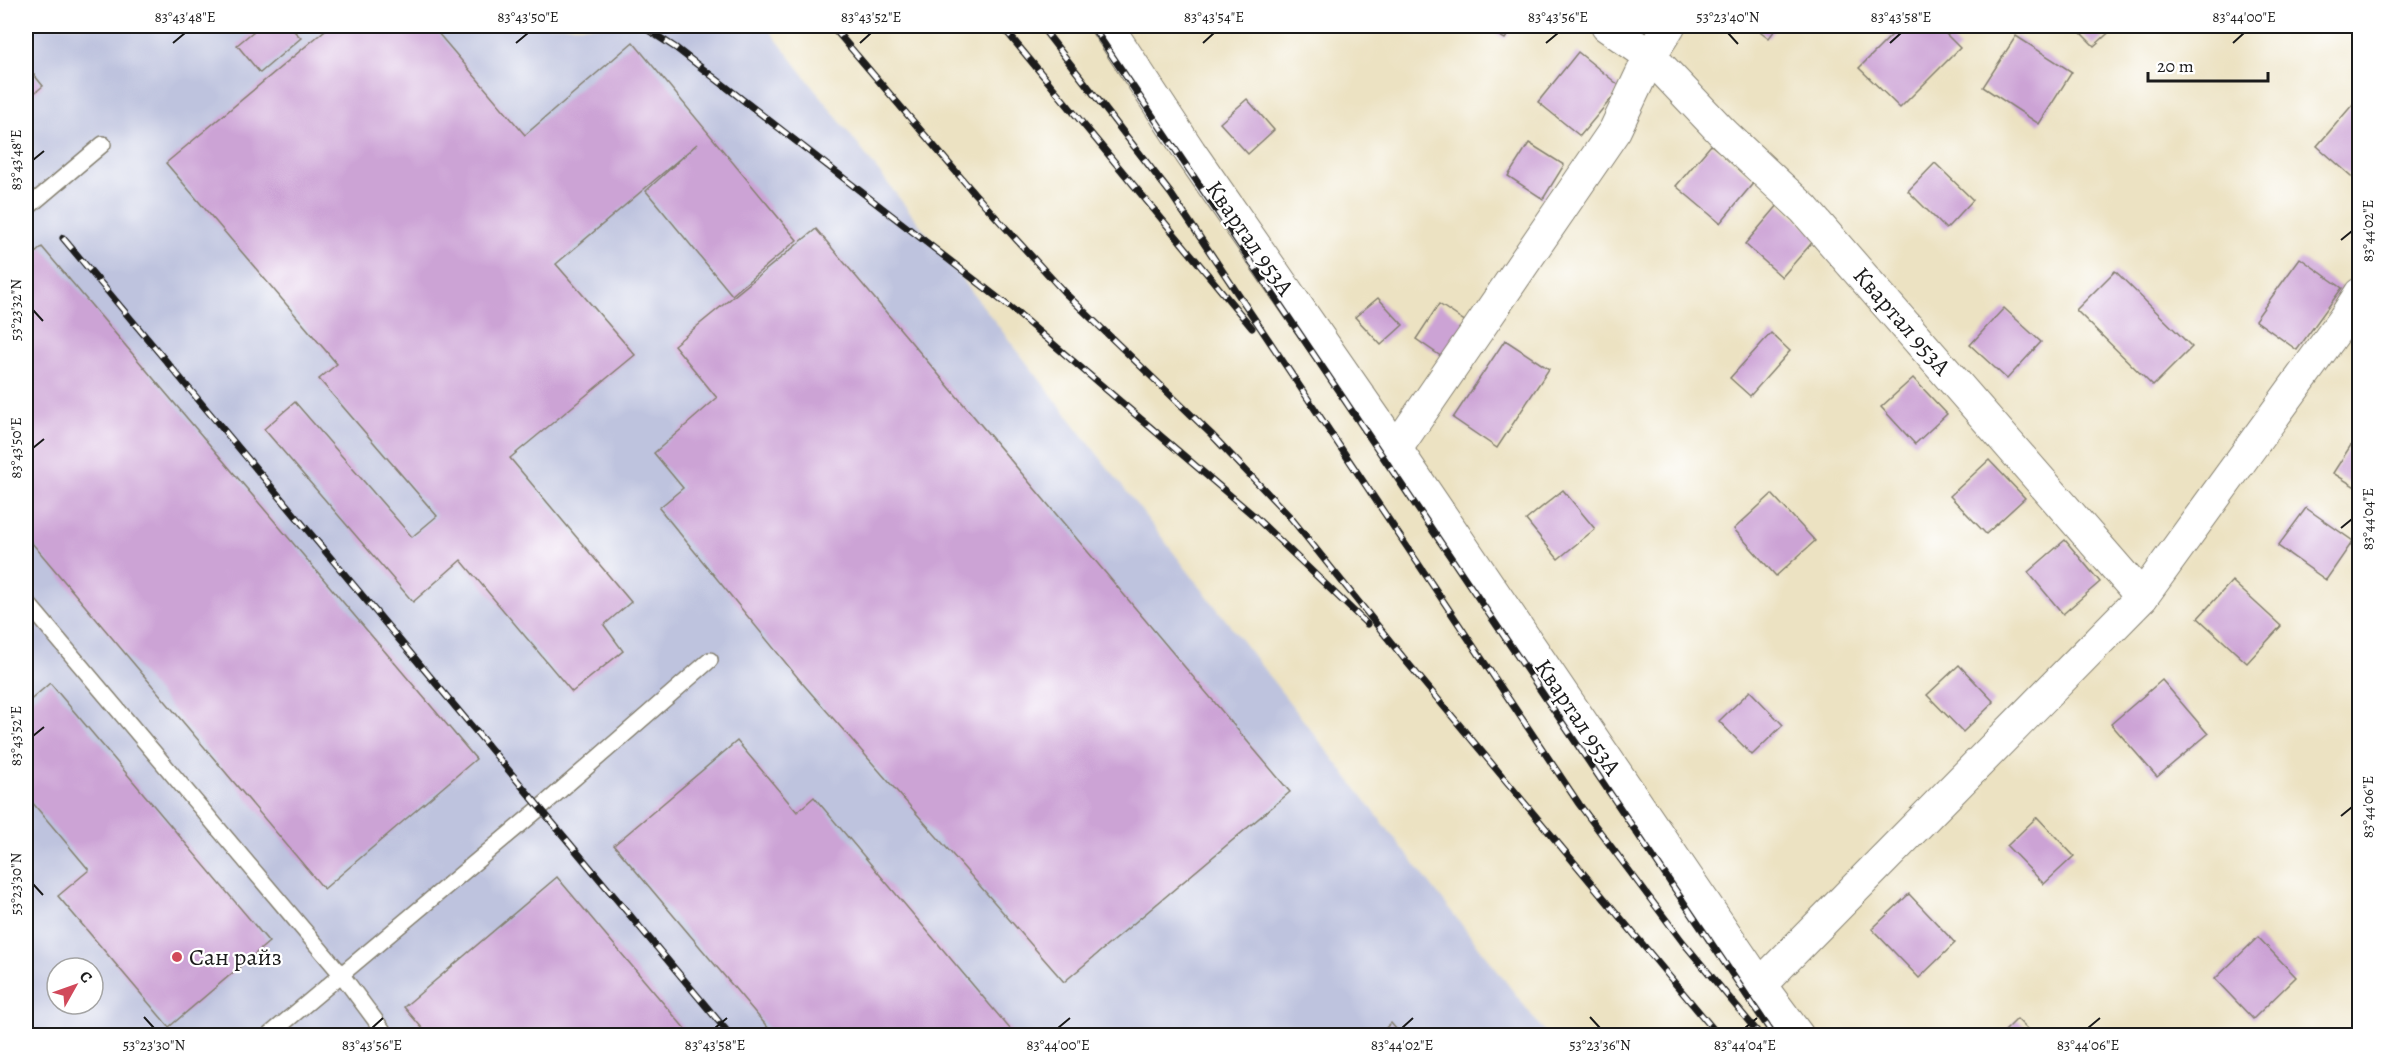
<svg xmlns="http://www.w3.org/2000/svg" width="2385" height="1061" font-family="Alegreya,serif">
<rect width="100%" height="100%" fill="#fff"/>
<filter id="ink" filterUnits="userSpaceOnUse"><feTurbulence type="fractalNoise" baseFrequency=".0167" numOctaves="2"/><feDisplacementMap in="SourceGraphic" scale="12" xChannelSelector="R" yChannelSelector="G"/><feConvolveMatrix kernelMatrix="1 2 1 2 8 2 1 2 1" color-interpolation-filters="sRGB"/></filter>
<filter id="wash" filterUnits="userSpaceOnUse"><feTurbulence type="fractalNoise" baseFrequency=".008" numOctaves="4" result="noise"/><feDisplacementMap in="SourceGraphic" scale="24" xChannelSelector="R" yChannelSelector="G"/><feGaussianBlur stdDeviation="1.35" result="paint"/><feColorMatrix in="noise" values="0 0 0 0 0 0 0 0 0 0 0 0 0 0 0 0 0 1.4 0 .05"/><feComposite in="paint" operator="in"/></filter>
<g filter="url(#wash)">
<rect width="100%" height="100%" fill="#ece2c2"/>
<!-- industrial -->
<path fill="#bec3de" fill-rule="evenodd" d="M 26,26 L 766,26 L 1547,1035 L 26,1035 ZM 57,968 L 93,968 L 93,1004 L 57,1004 Z"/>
<g id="blocks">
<!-- building -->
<g fill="#cca3d5">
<path d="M 260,26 L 289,26 L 301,38 L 260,73 L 237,45 Z"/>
<path d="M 330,26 L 432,26 L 525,135 L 633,42 L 797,240 L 732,295 L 646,191 L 697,144 L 556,264 L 635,355 L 510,458 L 631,602 L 604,625 L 623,651 L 572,692 L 461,560 L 413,602 L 264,429 L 295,402 L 412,537 L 437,516 L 319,379 L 337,364 L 166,163 Z"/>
<path d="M 1483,26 L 1514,26 L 1505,39 Z"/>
<path d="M 1753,26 L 1778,26 L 1769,38 Z"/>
<path d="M 1901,26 L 1938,26 L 1960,48 L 1900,108 L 1859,68 Z"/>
<path d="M 2074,26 L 2116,26 L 2094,46 Z"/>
<path d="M 2016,36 L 2072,72 L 2039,124 L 1983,87 Z"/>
<path d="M 1578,52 L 1621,87 L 1580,136 L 1538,102 Z"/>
<path d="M 26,65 L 43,86 L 26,100 Z"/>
<path d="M 2360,96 L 2360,181 L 2358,182 L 2317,146 Z"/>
<path d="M 1247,99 L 1274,130 L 1248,154 L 1220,123 Z"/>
<path d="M 1529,143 L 1564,165 L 1543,199 L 1508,176 Z"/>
<path d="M 1711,145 L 1755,181 L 1720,223 L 1676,186 Z"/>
<path d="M 1935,163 L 1973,200 L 1946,229 L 1908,191 Z"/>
<path d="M 1779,204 L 1817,237 L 1782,277 L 1745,244 Z"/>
<path d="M 816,229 L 1290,792 L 1064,982 L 803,684 L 659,508 L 683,488 L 654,453 L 717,398 L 674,345 Z"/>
<path d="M 42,247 L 476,759 L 324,889 L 26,536 L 26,261 Z"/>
<path d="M 2300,258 L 2342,288 L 2297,350 L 2255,320 Z"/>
<path d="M 2115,271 L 2192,347 L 2153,386 L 2076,310 Z"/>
<path d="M 1378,298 L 1403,325 L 1381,345 L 1355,317 Z"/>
<path d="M 1439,304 L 1469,324 L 1445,359 L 1416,339 Z"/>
<path d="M 2004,308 L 2041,342 L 2007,379 L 1970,345 Z"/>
<path d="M 1771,333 L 1790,351 L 1750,396 L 1730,378 Z"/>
<path d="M 1505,340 L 1549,369 L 1497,448 L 1453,418 Z"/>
<path d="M 1913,378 L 1947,414 L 1915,444 L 1881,407 Z"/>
<path d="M 2360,431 L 2360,490 L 2333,473 Z"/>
<path d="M 1989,460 L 2025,498 L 1986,534 L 1950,496 Z"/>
<path d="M 1563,490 L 1595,529 L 1558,559 L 1526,520 Z"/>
<path d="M 1772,494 L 1815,541 L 1776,576 L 1734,529 Z"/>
<path d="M 2306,508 L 2353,541 L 2326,580 L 2278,546 Z"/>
<path d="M 2065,540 L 2100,582 L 2063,614 L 2028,572 Z"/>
<path d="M 2232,581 L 2281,626 L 2247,663 L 2198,618 Z"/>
<path d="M 1959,665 L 1994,702 L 1963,732 L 1927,695 Z"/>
<path d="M 2162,680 L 2208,734 L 2157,777 L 2111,724 Z"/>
<path d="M 50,683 L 269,942 L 169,1027 L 58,896 L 89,870 L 26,795 L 26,704 Z"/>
<path d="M 1750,691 L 1783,725 L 1752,755 L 1719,721 Z"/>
<path d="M 737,741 L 797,812 L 814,797 L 1016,1036 L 775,1036 L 614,845 Z"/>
<path d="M 2037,817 L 2074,856 L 2044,884 L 2007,846 Z"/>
<path d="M 557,877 L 691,1036 L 429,1036 L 404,1007 Z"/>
<path d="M 1909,894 L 1955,943 L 1919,978 L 1872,929 Z"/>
<path d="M 2258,937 L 2296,977 L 2253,1019 L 2215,979 Z"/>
<path d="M 26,1019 L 39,1036 L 26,1036 Z"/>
<path d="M 2017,1019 L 2034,1036 L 2000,1036 Z"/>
<path d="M 1391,1023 L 1402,1036 L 1377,1036 Z"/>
</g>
</g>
</g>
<g filter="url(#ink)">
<use href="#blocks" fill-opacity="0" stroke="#847f6f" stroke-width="1.5"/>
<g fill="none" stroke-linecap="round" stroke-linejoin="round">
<!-- lane casing -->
<g stroke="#847f6f" stroke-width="18">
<g id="lane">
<path d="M 26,209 L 103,144"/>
<path d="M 26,601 L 341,974 L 387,1036"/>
<path d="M 268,1036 L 540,808 L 710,660"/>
</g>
</g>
<!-- street casing -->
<g stroke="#847f6f" stroke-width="34">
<g id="street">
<path d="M 1107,26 L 1190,152 L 1396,449 L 1760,985 L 1798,1036"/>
<path d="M 1607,26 L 1650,56 L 1724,134 L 1804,209 L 2142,597"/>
<path d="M 1396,449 L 1615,130 L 1650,56 L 1669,26"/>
<path d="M 1760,985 L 2142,597 L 2344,319 L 2360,294"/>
</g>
</g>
<!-- lane -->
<use href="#lane" stroke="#fff" stroke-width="15"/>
<!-- street -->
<use href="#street" stroke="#fff" stroke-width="32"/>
<!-- rail casing -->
<g stroke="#1c1c1c" stroke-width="7">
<g id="rail">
<path d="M 642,26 L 676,48 L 1011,308 L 1253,515 L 1367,624"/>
<path d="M 832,26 L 974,193 L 1064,292 L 1211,434 L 1291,518 L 1406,661 L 1719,1036"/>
<path d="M 1002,26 L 1252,328"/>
<path d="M 1041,26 L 1171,194 L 1579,804 L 1682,941 L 1761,1036"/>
<path d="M 1092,26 L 1774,1036"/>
<path d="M 63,238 L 731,1036"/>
</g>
</g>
<!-- rail -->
<use href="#rail" stroke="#fff" stroke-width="4.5" stroke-dasharray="14" stroke-linecap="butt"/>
</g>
</g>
<!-- ticks -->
<path fill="none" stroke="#1c1c1c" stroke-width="2" d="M 1728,33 L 1738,44M 173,43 L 185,33M 516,43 L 528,33M 860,43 L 871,33M 1203,43 L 1214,33M 1546,43 L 1558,33M 1890,43 L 1901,33M 2233,43 L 2244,33M 33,160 L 44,151M 2341,240 L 2352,231M 33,310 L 43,321M 33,448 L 44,439M 2341,528 L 2352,519M 33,736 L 44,727M 2341,816 L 2352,807M 33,884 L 43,895M 144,1017 L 154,1028M 1590,1017 L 1600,1028M 372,1028 L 383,1018M 715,1028 L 727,1018M 1058,1028 L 1070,1018M 1402,1028 L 1413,1018M 1745,1028 L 1757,1018M 2088,1028 L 2100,1018"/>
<!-- markers -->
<circle fill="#d1495b" stroke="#fff" stroke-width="2" cx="177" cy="957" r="6"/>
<g text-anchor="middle" stroke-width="4.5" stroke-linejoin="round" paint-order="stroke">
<!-- street labels -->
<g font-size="24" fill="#1c1c1c" stroke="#fff">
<text transform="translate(1250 238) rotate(55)" y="8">Квартал 953А</text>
<text transform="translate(1902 321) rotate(49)" y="8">Квартал 953А</text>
<text transform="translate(1578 717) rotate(56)" y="8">Квартал 953А</text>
</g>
<!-- poi labels -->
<g font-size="24" fill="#1c1c1c" stroke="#fff" text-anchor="start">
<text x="189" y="965">Сан райз</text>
</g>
</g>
<!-- margin -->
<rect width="2385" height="1061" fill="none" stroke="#fff" stroke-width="66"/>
<!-- north arrow -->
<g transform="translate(75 986) rotate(50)"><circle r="28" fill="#ffffff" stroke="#a4a4a4" stroke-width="1.5"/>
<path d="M0-4.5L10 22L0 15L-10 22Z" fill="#d1495b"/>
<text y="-9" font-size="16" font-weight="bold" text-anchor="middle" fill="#1c1c1c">С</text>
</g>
<!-- scale -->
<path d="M2148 72v9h120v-9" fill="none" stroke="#1c1c1c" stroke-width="3"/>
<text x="2157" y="72" font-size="18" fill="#1c1c1c" stroke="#ffffff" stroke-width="4.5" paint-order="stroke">20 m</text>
<rect x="33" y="33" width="2319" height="995" fill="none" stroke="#1c1c1c" stroke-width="2"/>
<g font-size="15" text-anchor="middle" fill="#1c1c1c">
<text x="185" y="22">83°43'48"E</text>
<text x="528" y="22">83°43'50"E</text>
<text x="871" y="22">83°43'52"E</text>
<text x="1214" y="22">83°43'54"E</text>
<text x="1558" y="22">83°43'56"E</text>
<text x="1728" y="22">53°23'40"N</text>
<text x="1901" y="22">83°43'58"E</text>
<text x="2244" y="22">83°44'00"E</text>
<text transform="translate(16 160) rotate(-90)" y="5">83°43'48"E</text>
<text transform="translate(2368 231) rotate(-90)" y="5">83°44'02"E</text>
<text transform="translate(16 310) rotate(-90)" y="5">53°23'32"N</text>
<text transform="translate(16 448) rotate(-90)" y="5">83°43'50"E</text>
<text transform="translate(2368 519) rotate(-90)" y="5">83°44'04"E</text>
<text transform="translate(16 736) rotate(-90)" y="5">83°43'52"E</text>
<text transform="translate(2368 807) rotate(-90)" y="5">83°44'06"E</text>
<text transform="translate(16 884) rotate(-90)" y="5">53°23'30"N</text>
<text x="154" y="1050">53°23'30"N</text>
<text x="372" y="1050">83°43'56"E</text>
<text x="715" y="1050">83°43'58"E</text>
<text x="1058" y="1050">83°44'00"E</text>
<text x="1402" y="1050">83°44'02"E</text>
<text x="1600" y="1050">53°23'36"N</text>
<text x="1745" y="1050">83°44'04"E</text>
<text x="2088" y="1050">83°44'06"E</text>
</g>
</svg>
